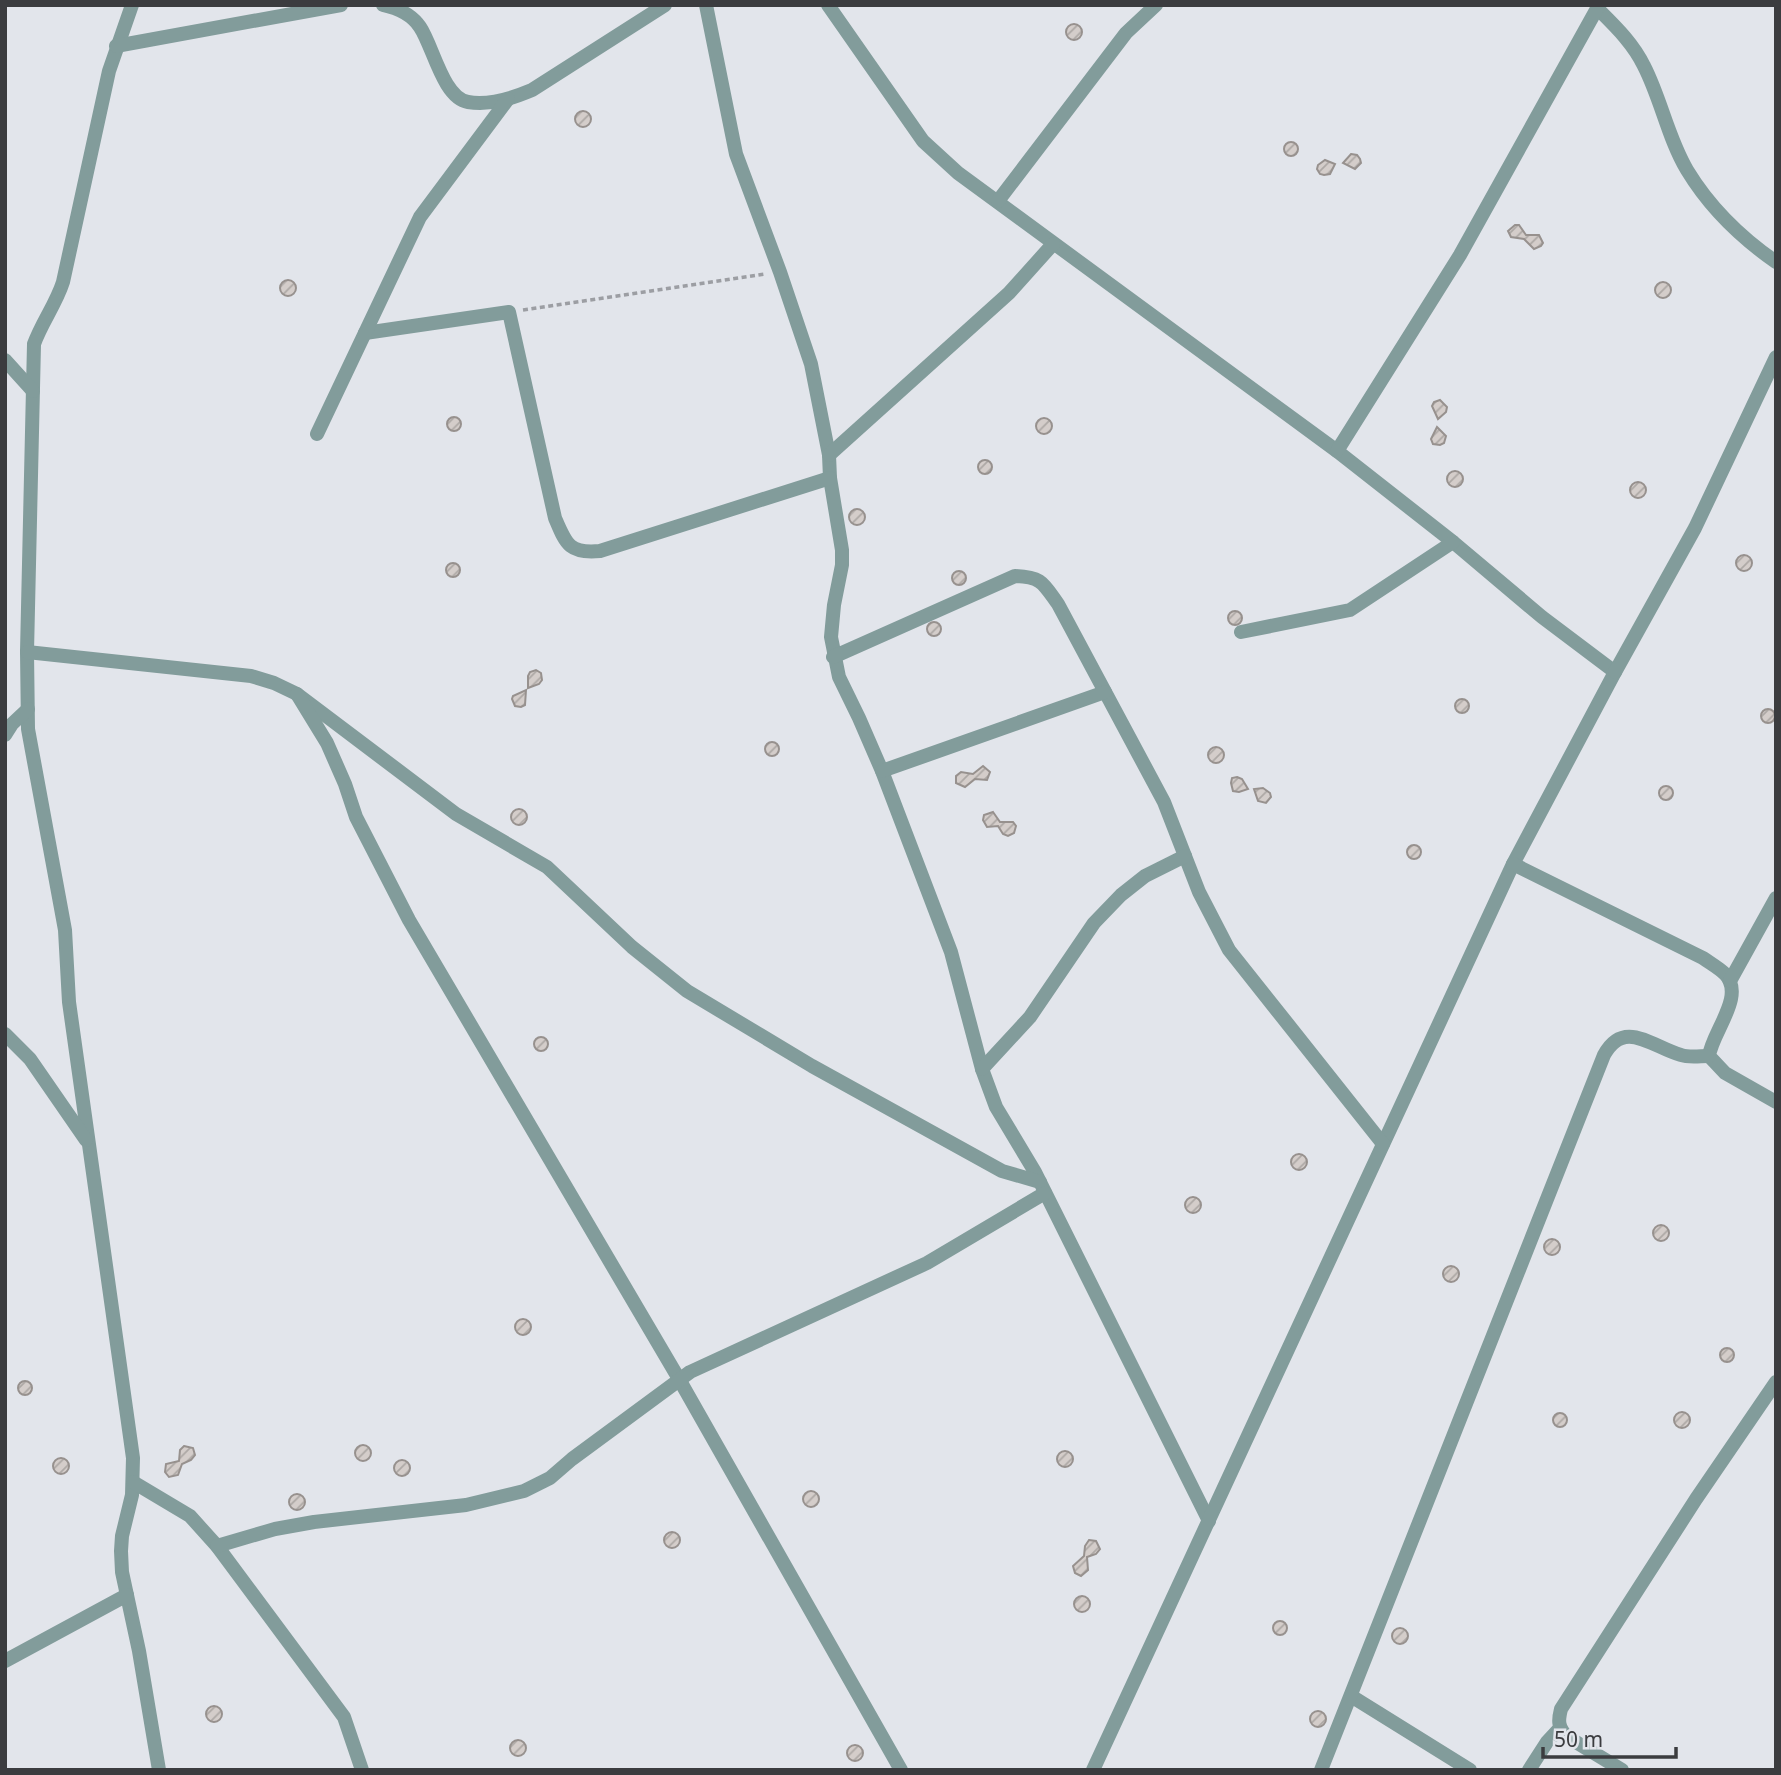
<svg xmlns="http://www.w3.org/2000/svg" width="1781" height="1775" font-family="'Noto Sans',sans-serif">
<defs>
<pattern id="building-hatch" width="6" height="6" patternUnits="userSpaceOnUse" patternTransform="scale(1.75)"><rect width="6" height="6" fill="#d4cdca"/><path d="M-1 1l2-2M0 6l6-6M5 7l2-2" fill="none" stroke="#ada8a5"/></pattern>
</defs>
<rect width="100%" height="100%" fill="#e2e5eb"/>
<!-- building -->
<g fill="url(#building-hatch)" stroke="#97918e" stroke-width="2">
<circle cx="1074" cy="32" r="8"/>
<circle cx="583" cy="119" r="8"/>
<circle cx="1291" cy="149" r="7"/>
<path d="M 1351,154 L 1357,155 L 1360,159 L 1361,163 L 1355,169 L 1343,163 Z"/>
<path d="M 1325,160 L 1335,164 L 1330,174 L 1324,175 L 1320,174 L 1317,169 L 1318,165 Z"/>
<path d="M 1515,225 L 1519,225 L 1526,235 L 1539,235 L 1543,243 L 1541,246 L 1534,249 L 1524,239 L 1511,237 L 1508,231 Z"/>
<circle cx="288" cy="288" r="8"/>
<circle cx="1663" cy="290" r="8"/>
<path d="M 1440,400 L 1447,407 L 1446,412 L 1438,419 L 1432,406 L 1434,402 Z"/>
<circle cx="454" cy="424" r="7"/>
<circle cx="1044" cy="426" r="8"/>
<path d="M 1437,427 L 1446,436 L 1444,443 L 1440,445 L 1433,444 L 1431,439 Z"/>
<circle cx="985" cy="467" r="7"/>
<circle cx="1455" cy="479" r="8"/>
<circle cx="1638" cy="490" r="8"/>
<circle cx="857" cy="517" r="8"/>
<circle cx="1744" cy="563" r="8"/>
<circle cx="453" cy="570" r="7"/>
<circle cx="959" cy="578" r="7"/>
<circle cx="1235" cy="618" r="7"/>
<circle cx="934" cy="629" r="7"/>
<path d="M 536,670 L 541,673 L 542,680 L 539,684 L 528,688 L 528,676 L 530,672 Z"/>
<path d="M 526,690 L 525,705 L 521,707 L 515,706 L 512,699 L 513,696 Z"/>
<circle cx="1462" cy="706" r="7"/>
<circle cx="1768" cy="716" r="7"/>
<circle cx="772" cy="749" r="7"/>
<circle cx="1216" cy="755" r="8"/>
<path d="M 983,766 L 990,772 L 987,780 L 975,779 L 965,787 L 956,783 L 956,776 L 961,772 L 973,774 Z"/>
<path d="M 1237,777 L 1242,779 L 1248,789 L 1239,792 L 1233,791 L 1231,783 L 1232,778 Z"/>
<circle cx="1666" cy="793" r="7"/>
<path d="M 1263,788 L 1270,793 L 1271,797 L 1266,803 L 1258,801 L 1254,789 Z"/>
<circle cx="519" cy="817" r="8"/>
<path d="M 993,812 L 1000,822 L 1013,822 L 1016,826 L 1014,833 L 1008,836 L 1003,834 L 998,826 L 987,827 L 983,820 L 984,815 Z"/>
<circle cx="1414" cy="852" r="7"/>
<circle cx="541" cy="1044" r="7"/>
<circle cx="1299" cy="1162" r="8"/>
<circle cx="1193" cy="1205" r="8"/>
<circle cx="1661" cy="1233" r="8"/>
<circle cx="1552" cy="1247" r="8"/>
<circle cx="1451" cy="1274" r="8"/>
<circle cx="523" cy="1327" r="8"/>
<circle cx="1727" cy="1355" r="7"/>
<circle cx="25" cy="1388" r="7"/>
<circle cx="1682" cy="1420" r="8"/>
<circle cx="1560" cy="1420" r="7"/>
<circle cx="363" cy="1453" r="8"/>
<path d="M 184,1446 L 193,1448 L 195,1455 L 191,1460 L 182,1464 L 178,1475 L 169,1477 L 165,1472 L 166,1464 L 179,1461 L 180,1450 Z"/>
<circle cx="1065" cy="1459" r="8"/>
<circle cx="61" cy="1466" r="8"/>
<circle cx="402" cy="1468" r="8"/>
<circle cx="811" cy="1499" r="8"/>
<circle cx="297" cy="1502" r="8"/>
<circle cx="672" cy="1540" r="8"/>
<path d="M 1089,1540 L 1096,1541 L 1100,1549 L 1096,1554 L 1087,1557 L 1088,1570 L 1081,1576 L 1075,1573 L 1073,1566 L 1084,1556 L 1085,1546 Z"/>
<circle cx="1082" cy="1604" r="8"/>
<circle cx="1280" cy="1628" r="7"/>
<circle cx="1400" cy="1636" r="8"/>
<circle cx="214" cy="1714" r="8"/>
<circle cx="1318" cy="1719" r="8"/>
<circle cx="518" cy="1748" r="8"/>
<circle cx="855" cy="1753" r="8"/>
</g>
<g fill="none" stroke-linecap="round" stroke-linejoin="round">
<!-- path -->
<path stroke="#9c9ea3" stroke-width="3.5" stroke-dasharray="5 3.5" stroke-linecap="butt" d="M 523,310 L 765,274"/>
<!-- street -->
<g stroke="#829c9b" stroke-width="14">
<path d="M 132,5 L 109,71 L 63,282 C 56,304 42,322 34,344 L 27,652 L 28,729 L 65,930 L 69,1002 L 133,1458 L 132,1495 L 122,1536 L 121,1551 L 122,1572 L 139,1651 L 159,1770"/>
<path d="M 383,5 C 397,8 412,15 420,27 C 433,46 443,98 468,102 C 490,106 513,98 532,90 L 665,5"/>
<path d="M 706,5 L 736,154 L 780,272 L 811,364 L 829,455 L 830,478 L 842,550 L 842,565 L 834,605 L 831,637 L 839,677 L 859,718 L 882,771 L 951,952 L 982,1069 L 996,1107 L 1035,1172 L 1209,1521"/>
<path d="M 828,5 L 923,141 L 958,173 L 1337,451 L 1453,542 L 1542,617 L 1615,672 L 1513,864 L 1093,1770"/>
<path d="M 1597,8 C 1615,26 1633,43 1644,66 C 1661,99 1668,138 1687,170 C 1710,208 1740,237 1776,262"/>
<path d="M 116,46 L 341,5"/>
<path d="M 998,201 L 1126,33 L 1156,5"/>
<path d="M 365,333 L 509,312 L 555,518 C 566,544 569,554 600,551 L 830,478"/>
<path d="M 5,360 L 33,391"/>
<path d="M 317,434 L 420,217 L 508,99"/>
<path d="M 1337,451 L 1460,255 L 1599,5"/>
<path d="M 829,455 L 1009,293 L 1053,244"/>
<path d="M 1241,632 L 1350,610 L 1453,542"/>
<path d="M 27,652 L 251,676 L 274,683 L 297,694 L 456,814 L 547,867 L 632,947 L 687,991 L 812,1066 L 1002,1171 L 1040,1182"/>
<path d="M 833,657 L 1015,576 C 1042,577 1043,583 1058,604 L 1164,802 L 1199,892 L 1229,950 L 1383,1144"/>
<path d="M 1615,672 L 1695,528 L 1776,357"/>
<path d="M 297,694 L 327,743 L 345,784 L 356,817 L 409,920 L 679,1379 L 901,1770"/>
<path d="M 5,735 L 12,724 L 28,709"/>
<path d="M 882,771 L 1105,692"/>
<path d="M 1513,864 L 1703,958 C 1710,963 1719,968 1725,974 C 1746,996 1712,1032 1709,1056 L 1725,1073 L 1776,1102"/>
<path d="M 1730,981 L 1776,898"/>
<path d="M 5,1034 L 30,1059 L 86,1140"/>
<path d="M 982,1069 L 1030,1017 L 1094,923 L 1121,895 L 1145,876 L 1185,856"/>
<path d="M 133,1482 L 190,1516 L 217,1546 L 344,1717 L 362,1770"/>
<path d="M 217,1546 L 275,1529 L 314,1522 L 466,1505 L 524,1491 L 550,1478 L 572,1459 L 690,1372 L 927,1263 L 1045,1193"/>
<path d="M 5,1661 L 127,1595"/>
<path d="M 1351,1696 L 1470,1770"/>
<path d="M 1321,1770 L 1604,1055 C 1624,1018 1652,1047 1681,1055 C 1689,1058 1700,1056 1709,1056"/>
<path d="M 1529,1770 L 1547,1742 L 1560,1728"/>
<path d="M 1622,1770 L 1566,1736 C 1558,1726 1558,1721 1561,1709 L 1696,1499 L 1776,1382"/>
</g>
</g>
<!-- border -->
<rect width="1781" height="1775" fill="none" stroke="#3b3c3f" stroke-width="14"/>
<!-- scale -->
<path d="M1543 1747v10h133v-10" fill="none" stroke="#3b3c3f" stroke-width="3.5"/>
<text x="1554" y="1747" font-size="21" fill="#3b3c3f" stroke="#e2e5eb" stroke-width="5" paint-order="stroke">50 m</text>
</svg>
